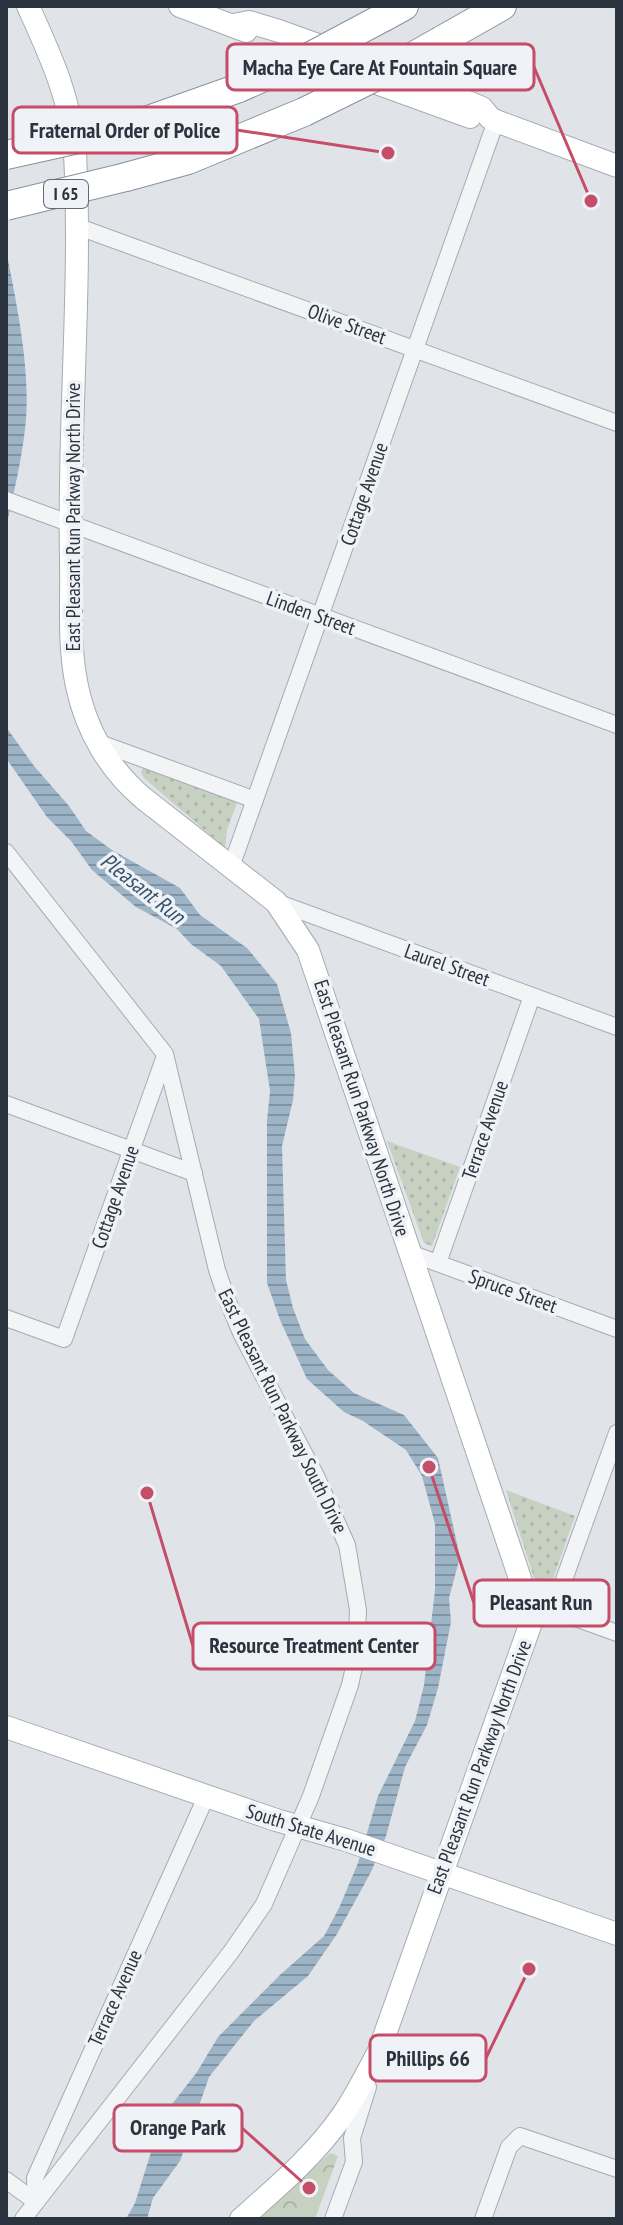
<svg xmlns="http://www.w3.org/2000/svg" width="623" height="2225" font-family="'PT Sans Narrow',sans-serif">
<defs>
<pattern id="grass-dots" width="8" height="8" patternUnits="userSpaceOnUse" patternTransform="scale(2)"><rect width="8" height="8" fill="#c7d1c1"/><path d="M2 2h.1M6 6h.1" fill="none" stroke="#abb4a7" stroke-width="1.8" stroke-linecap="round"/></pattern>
<pattern id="park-crowns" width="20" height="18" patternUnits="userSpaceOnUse" patternTransform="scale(2)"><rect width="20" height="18" fill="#c7d1c1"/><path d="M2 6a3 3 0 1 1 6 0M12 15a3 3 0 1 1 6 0" fill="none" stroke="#abb4a7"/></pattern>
<pattern id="water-rules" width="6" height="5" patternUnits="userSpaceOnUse" patternTransform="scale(2)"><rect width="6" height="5" fill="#9db4c6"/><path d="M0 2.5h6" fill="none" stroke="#8093a2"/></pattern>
</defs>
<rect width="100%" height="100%" fill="#e0e4e8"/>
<!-- grass -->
<g fill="url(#grass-dots)">
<path d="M 143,767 L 238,800 L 227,830 L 225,848 L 144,778 L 141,772 Z"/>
<path d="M 387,1141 L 460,1167 L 432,1246 L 424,1243 Z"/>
<path d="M 506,1490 L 575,1516 L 546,1599 L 541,1600 Z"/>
</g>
<!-- park -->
<path fill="url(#park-crowns)" d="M 330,2153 L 338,2156 L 315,2219 L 258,2219 Z"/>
<!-- water -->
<g fill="url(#water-rules)">
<path d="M 6,249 C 16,302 30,364 26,419 C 23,455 14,492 6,527 Z"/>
<path d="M 6,727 L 34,766 L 69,806 L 86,831 L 112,850 L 180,888 L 200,915 L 247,948 L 277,984 L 291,1033 L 295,1076 L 293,1100 L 282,1146 L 286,1280 L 293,1308 L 305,1339 L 328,1370 L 354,1393 L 404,1415 L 438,1458 L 460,1557 L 449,1598 L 451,1622 L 438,1688 L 427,1725 L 405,1767 L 386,1836 L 371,1872 L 337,1934 L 308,1976 L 254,2021 L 209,2077 L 180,2161 L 153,2198 L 147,2219 L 126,2219 L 135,2203 L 158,2130 L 169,2108 L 197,2072 L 218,2037 L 281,1974 L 324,1936 L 339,1908 L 358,1863 L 378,1796 L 415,1721 L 424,1685 L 435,1590 L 435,1524 L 422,1476 L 406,1450 L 363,1421 L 344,1412 L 307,1379 L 280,1320 L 267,1283 L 267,1121 L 270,1091 L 259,1019 L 221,966 L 191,944 L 177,929 L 136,907 L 92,870 L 71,841 L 47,817 L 6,758 Z"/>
</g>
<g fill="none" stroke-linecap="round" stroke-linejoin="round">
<!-- street casing -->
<g stroke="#a6abb2" stroke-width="18">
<g id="street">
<path d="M 76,226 L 617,423"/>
<path d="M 6,500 L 617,725"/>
<path d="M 97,742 L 255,800"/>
<path d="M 6,852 L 165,1054 L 217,1270 L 228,1302 L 241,1333 L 316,1476 L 347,1545 L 358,1610 L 356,1658 L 350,1685 L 311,1796 L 264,1904 L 231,1952 L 23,2219"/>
<path d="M 231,867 L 496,121"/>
<path d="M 276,902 L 617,1027"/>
<path d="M 6,1104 L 194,1173"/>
<path d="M 410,1253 L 617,1329"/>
<path d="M 438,1263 L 532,996"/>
<path d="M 6,1318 L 64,1339 L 165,1056"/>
<path d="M 553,1610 L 617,1633"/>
<path d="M 533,1617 L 553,1610 L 617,1433"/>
<path d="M 6,2180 L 36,2202"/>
<path d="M 36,2202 L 35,2178 L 206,1797"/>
<path d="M 333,2219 L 354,2162 L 352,2138 L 368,2087"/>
<path d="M 483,2219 L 509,2147 L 520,2136 L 617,2169"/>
</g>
</g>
<!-- secondary casing -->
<g stroke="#a6abb2" stroke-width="24">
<g id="secondary">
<path d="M 28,6 C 51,57 70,97 75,153 C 82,288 68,424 71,559 C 72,600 68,645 77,686 C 86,730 109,769 143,798 L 276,902 L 308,950 L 533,1617 L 379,2051 C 367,2073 356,2096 342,2116 C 314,2156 277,2187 241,2219"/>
<path d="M 180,6 L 246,31"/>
<path d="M 234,25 L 249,22 L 279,31 L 415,80 L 482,108 L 490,118 L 496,121 L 617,166"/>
<path d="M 299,55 L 470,117"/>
<path d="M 6,1727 L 276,1820 L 346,1840 L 617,1934"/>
</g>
</g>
<!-- highway casing -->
<g stroke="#88929d" stroke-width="30">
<g id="highway">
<path d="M 384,17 L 404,6"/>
<path d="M 442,40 L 502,6"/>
<path d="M 123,129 L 239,88"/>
<path d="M 126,177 L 188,160 L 304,112"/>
</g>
</g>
<!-- street -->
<use href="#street" stroke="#f2f4f6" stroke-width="16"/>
<!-- secondary -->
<use href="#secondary" stroke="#fff" stroke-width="22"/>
<!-- highway -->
<use href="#highway" stroke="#fff" stroke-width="28"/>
<!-- highway-bridge casing -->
<g stroke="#88929d" stroke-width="30" stroke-linecap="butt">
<g id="highway-bridge">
<path d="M 239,88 L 307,58 L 384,17"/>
<path d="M 304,112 L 389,70 L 442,40"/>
<path d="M 6,155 L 123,129"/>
<path d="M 6,206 L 126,177"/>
</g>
</g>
<!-- highway-bridge -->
<use href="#highway-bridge" stroke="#fff" stroke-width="28"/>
</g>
<g text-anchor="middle" stroke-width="7" stroke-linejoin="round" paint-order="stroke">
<!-- shield labels -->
<rect fill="#eff2f6" stroke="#656c75" stroke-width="2" x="44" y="180" width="44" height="28" rx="6"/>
<g font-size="18" font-weight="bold" fill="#2a333e">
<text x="66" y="200">I 65</text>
</g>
<!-- street labels -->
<g font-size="20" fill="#2a333e" stroke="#eff2f6">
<text transform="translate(347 324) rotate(20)" y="7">Olive Street</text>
<text transform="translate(364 494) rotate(-71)" y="7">Cottage Avenue</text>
<text transform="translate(73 517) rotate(-90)" y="7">East Pleasant Run Parkway North Drive</text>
<text transform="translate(311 613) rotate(20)" y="7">Linden Street</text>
<text transform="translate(447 965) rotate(20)" y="7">Laurel Street</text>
<text transform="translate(362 1108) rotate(72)" y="7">East Pleasant Run Parkway North Drive</text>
<text transform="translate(485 1130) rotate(-71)" y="7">Terrace Avenue</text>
<text transform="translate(115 1197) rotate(-71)" y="7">Cottage Avenue</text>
<text transform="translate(513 1291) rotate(20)" y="7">Spruce Street</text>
<text transform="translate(283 1411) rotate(64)" y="7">East Pleasant Run Parkway South Drive</text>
<text transform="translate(479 1767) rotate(-70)" y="7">East Pleasant Run Parkway North Drive</text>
<text transform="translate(311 1830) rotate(17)" y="7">South State Avenue</text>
<text transform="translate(115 1998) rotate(-66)" y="7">Terrace Avenue</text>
</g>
<!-- water labels -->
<g font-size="22" font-style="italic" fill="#36546f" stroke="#eff2f6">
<text transform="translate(143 888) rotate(38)" y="8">Pleasant Run</text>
</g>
</g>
<!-- callouts -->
<path fill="none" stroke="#c54d68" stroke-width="3" d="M591 201L534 67M388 153L237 130M429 1467L474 1603M147 1493L193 1646M529 1969L486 2058M309 2188L242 2128"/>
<g fill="#c54d68" stroke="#eff2f6" stroke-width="3">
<circle cx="591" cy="201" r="8"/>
<circle cx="388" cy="153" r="8"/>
<circle cx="429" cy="1467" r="8"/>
<circle cx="147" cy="1493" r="8"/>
<circle cx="529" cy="1969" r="8"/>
<circle cx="309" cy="2188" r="8"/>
</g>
<g fill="#eff2f6" stroke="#c54d68" stroke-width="3">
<rect x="227" y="44" width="307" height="46" rx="8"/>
<rect x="13" y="107" width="224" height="46" rx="8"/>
<rect x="474" y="1580" width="135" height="46" rx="8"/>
<rect x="193" y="1623" width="242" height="46" rx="8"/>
<rect x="370" y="2035" width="116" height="46" rx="8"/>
<rect x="114" y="2105" width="128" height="46" rx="8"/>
</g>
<g font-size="22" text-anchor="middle" font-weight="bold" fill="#2a333e">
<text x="380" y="75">Macha Eye Care At Fountain Square</text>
<text x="125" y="138">Fraternal Order of Police</text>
<text x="541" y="1610">Pleasant Run</text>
<text x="314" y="1653">Resource Treatment Center</text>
<text x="428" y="2066">Phillips 66</text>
<text x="178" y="2135">Orange Park</text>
</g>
<!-- border -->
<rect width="623" height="2225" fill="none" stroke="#2a333e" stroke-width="16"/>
</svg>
